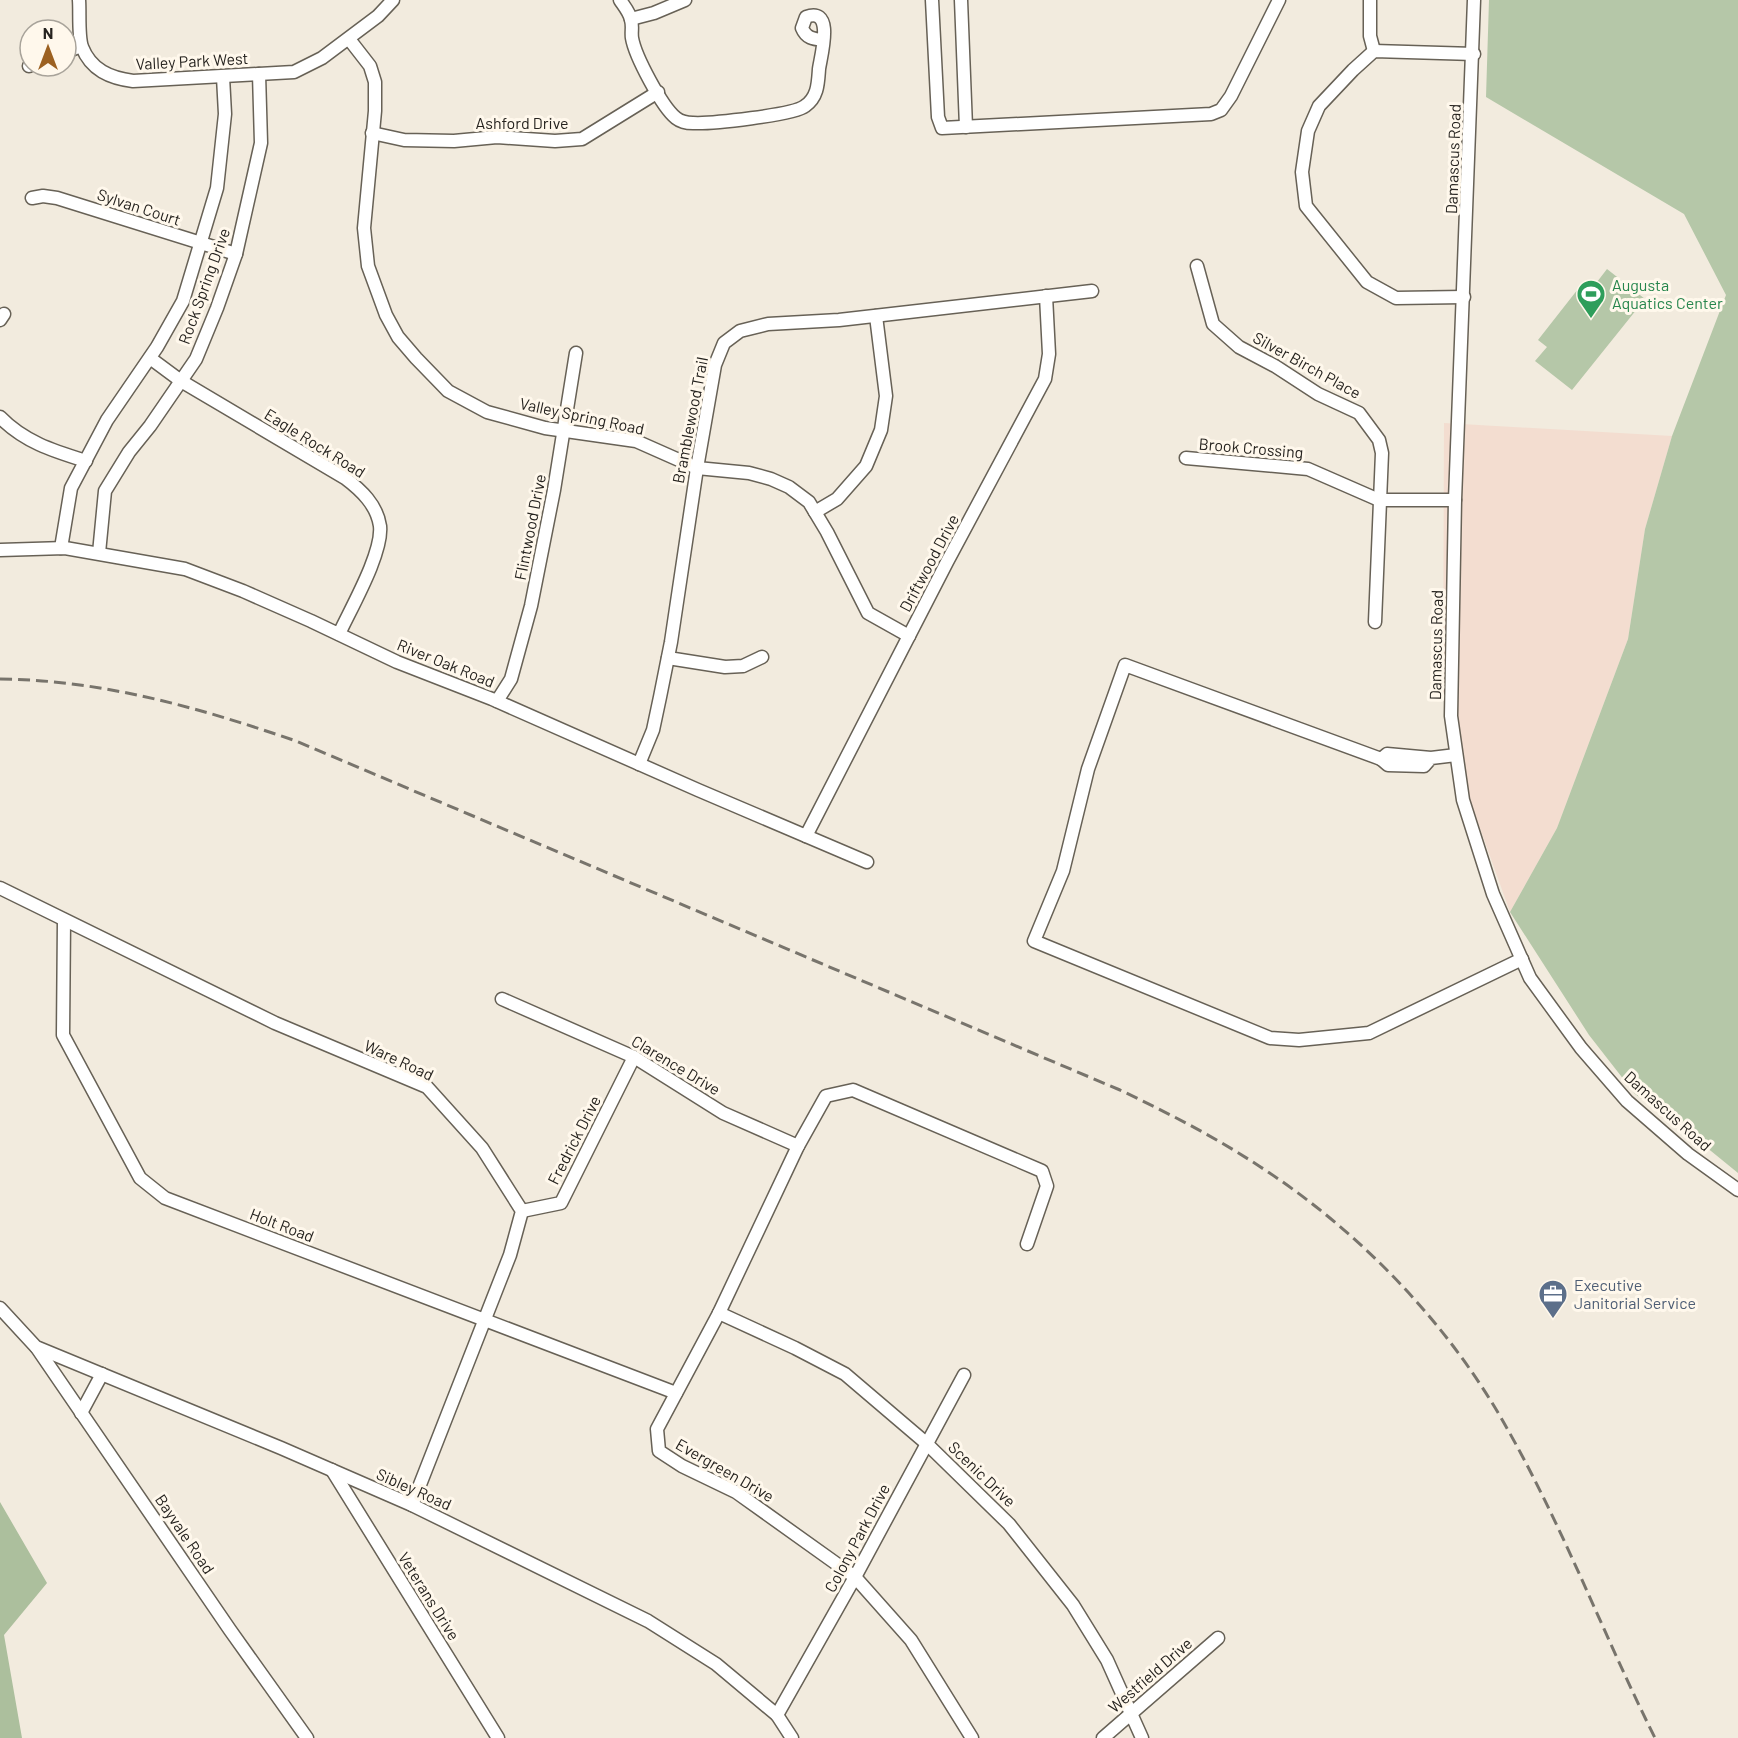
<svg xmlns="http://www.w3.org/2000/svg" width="1738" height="1738" font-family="Barlow,sans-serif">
<rect width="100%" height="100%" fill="#f2ebde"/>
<!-- commercial -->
<path fill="#f3ddd0" d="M 1444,423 L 1672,436 L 1645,529 L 1628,639 L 1557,828 L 1510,912 L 1472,806 L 1443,695 Z"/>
<!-- green -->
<g fill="#b5c7a8">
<path d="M 1489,0 L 1738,0 L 1738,1173 L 1684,1129 L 1635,1094 L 1589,1035 L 1510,912 L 1557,828 L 1628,639 L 1645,529 L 1672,436 L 1726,295 L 1684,214 L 1486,97 Z"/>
<path d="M 1607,269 L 1645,299 L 1572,390 L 1535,361 L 1547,347 L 1538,340 L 1578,289 L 1587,295 Z"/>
</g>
<!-- forest -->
<path fill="#acbf9d" d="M 0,1502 L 47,1583 L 4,1635 L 22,1738 L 0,1738 Z"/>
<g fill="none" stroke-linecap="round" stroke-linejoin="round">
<!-- minor casing -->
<g stroke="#676156" stroke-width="15">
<g id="minor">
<path d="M 79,0 C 80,12 78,36 82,47 C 91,70 110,78 133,81 L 294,72 L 322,58 L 378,16 L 393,0"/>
<path d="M 620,0 C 624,6 630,13 631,20 C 633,26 631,32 632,38 C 635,56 662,107 676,118 C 681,122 687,123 693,123 C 710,124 794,115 805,106 C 818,97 818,83 819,69 C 821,55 835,6 806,17 L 802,28 C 806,38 813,39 823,40"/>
<path d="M 932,0 L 938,117 L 942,128 L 1211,114 L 1221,110 L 1231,96 L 1279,0"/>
<path d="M 961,0 L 966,127"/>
<path d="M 1370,0 L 1370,36 L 1374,51"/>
<path d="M 1474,0 L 1455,500 L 1451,716 L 1463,800 L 1493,894 L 1530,978 L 1581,1048 L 1627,1101 L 1688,1154 L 1738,1190"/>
<path d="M 631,19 L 654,13 L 685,0"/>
<path d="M 349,39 L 370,66 L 375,82 L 375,111 L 364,228 L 368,266 L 386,315 L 398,337 L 416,358 L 448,391 L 487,412 L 545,428 L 636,441 L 697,468 L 749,473 L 771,479 L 789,487 L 809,502 L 827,532 L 868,613 L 909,636"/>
<path d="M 66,52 L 81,46"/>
<path d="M 29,66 L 30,65"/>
<path d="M 372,133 L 404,140 L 454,141 L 497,137 L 555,141 L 582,139 L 658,92"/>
<path d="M 32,198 L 43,196 L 57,198 L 236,254"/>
<path d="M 1197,266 L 1213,324 L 1239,347 L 1275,366 L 1318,394 L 1359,413 L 1379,440 L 1382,453 L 1375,622"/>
<path d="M 1464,297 L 1396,298 L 1367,282 L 1306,206 L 1302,172 L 1308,131 L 1319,106 L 1353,70 L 1374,51 L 1474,54"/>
<path d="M 0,320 L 4,314"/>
<path d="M 150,358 L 181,381 L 345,478 C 361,490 377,505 380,526 C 383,553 351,608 339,634"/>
<path d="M 0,417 C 24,442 54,451 86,461"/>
<path d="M 1186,458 L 1308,469 L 1379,500 L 1455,500"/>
<path d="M 815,512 L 837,499 L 866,466 L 881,430 L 886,396 L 876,316"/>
<path d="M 61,548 L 71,488 L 107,420 L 157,347 L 183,301 L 217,188 L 225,114 L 223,77"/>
<path d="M 0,550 L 65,548 L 185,569 L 243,591 L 311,621 L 397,662 L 492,699 L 698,790 L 867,862"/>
<path d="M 99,553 L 105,491 L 129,452 L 150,426 L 196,359 L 217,308 L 236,254 L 261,143 L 259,74"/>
<path d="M 668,658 L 725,667 L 743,666 L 762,657"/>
<path d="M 497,701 L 511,679 L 531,606 L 554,490 L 576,353"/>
<path d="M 1431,758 L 1424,766 L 1388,765 L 1381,759 L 1387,754 L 1431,758 L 1456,755"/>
<path d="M 1381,759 L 1125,665 L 1088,769 L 1063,871 L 1034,941 L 1270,1038 L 1299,1040 L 1369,1033 L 1522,959"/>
<path d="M 639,764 L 653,730 L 660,697 L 671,642 L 697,468 L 715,365 L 724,343 L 740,331 L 768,324 L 839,320 L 1092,291"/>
<path d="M 806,836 L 947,562 L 1045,379 L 1049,354 L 1046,296"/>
<path d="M 0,888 L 275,1023 L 427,1087 L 482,1148 L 522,1211 L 510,1255 L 412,1505"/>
<path d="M 64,920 L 63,1035 L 140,1178 L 165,1198 L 676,1393"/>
<path d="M 502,999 L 634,1057 L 723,1113 L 798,1146"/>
<path d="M 522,1211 L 561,1203 L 634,1057"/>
<path d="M 0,1308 L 36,1347 L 281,1448 L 412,1505 L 648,1621 L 716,1664 L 777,1715 L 792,1738"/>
<path d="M 719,1313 L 795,1348 L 845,1374 L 926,1443 L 1009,1524 L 1073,1605 L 1107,1660 L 1142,1738"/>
<path d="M 37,1348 L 230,1630 L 307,1738"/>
<path d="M 81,1413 L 102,1374"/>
<path d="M 332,1470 L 498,1738"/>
<path d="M 777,1715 L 855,1577 L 964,1375"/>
<path d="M 972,1738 L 911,1640 L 855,1577 L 736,1492 L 682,1466 L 659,1451 L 657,1429 L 719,1313 L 798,1146 L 826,1096 L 853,1090 L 1042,1171 L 1047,1186 L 1027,1244"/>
<path d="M 1103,1738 L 1218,1638"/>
</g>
</g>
<!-- minor -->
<use href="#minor" stroke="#fff" stroke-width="12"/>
<!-- rail -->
<path stroke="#78746c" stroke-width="3" stroke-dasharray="12 6" stroke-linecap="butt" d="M 0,679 C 103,680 200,708 296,741 L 1120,1090 C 1168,1113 1215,1137 1259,1166 C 1358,1230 1446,1321 1504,1423 C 1562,1524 1603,1634 1655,1738"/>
</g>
<!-- icons -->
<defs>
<g id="stadium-pin" transform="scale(1.5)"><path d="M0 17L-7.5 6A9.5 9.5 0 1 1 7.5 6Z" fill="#2e9e5b" stroke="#fff8ec"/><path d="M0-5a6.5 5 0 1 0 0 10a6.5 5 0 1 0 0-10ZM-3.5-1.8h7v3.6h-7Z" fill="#fff"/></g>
<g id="office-pin" transform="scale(1.5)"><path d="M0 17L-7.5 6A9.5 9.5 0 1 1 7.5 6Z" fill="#5c6f8a" stroke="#fff8ec"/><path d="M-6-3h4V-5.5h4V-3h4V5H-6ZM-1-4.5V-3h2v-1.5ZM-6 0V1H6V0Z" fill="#fff"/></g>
</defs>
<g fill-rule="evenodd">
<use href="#stadium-pin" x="1591" y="294"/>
<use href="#office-pin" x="1553" y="1294"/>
</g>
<g text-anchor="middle" stroke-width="6" stroke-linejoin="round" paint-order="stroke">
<!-- street labels -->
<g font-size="16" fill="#26231f" stroke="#fff8ec">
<text transform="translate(192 61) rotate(-3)" y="6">Valley Park West</text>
<text x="522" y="129">Ashford Drive</text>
<text transform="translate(1453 159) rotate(-88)" y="6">Damascus Road</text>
<text transform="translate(139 207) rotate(18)" y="6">Sylvan Court</text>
<text transform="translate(204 286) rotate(-70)" y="6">Rock Spring Drive</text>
<text transform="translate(1307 365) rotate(29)" y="6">Silver Birch Place</text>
<text transform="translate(582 416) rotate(12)" y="6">Valley Spring Road</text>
<text transform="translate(690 420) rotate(-79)" y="6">Bramblewood Trail</text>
<text transform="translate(315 443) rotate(32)" y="6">Eagle Rock Road</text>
<text transform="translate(1251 448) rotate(5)" y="6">Brook Crossing</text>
<text transform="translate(530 527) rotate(-79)" y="6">Flintwood Drive</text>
<text transform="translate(929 563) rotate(-62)" y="6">Driftwood Drive</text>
<text transform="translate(1436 645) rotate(-89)" y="6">Damascus Road</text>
<text transform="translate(446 663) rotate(22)" y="6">River Oak Road</text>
<text transform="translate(399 1060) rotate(25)" y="6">Ware Road</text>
<text transform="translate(676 1065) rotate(31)" y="6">Clarence Drive</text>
<text transform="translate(1668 1111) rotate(42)" y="6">Damascus Road</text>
<text transform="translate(574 1140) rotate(-63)" y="6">Fredrick Drive</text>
<text transform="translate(282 1225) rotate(21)" y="6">Holt Road</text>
<text transform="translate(725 1470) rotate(30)" y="6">Evergreen Drive</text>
<text transform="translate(982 1474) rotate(44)" y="6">Scenic Drive</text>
<text transform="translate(414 1489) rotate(24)" y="6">Sibley Road</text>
<text transform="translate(185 1534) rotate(56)" y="6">Bayvale Road</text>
<text transform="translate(857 1538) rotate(-62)" y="6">Colony Park Drive</text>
<text transform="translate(429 1596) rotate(58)" y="6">Veterans Drive</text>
<text transform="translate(1150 1675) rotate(-41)" y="6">Westfield Drive</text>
</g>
<!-- leisure labels -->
<g font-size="16" fill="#27864d" stroke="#fff8ec" text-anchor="start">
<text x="1612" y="291">Augusta<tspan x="1612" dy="18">Aquatics Center</tspan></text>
</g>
<!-- service labels -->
<g font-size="16" fill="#4e5e75" stroke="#fff8ec" text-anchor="start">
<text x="1574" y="1291">Executive<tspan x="1574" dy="18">Janitorial Service</tspan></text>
</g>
</g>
<!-- north arrow -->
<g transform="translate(48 48)"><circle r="28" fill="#fff8ec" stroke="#a8a39a" stroke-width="1.5"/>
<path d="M0-4.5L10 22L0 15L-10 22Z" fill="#9c6121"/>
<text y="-9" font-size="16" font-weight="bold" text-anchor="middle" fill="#26231f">N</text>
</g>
</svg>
